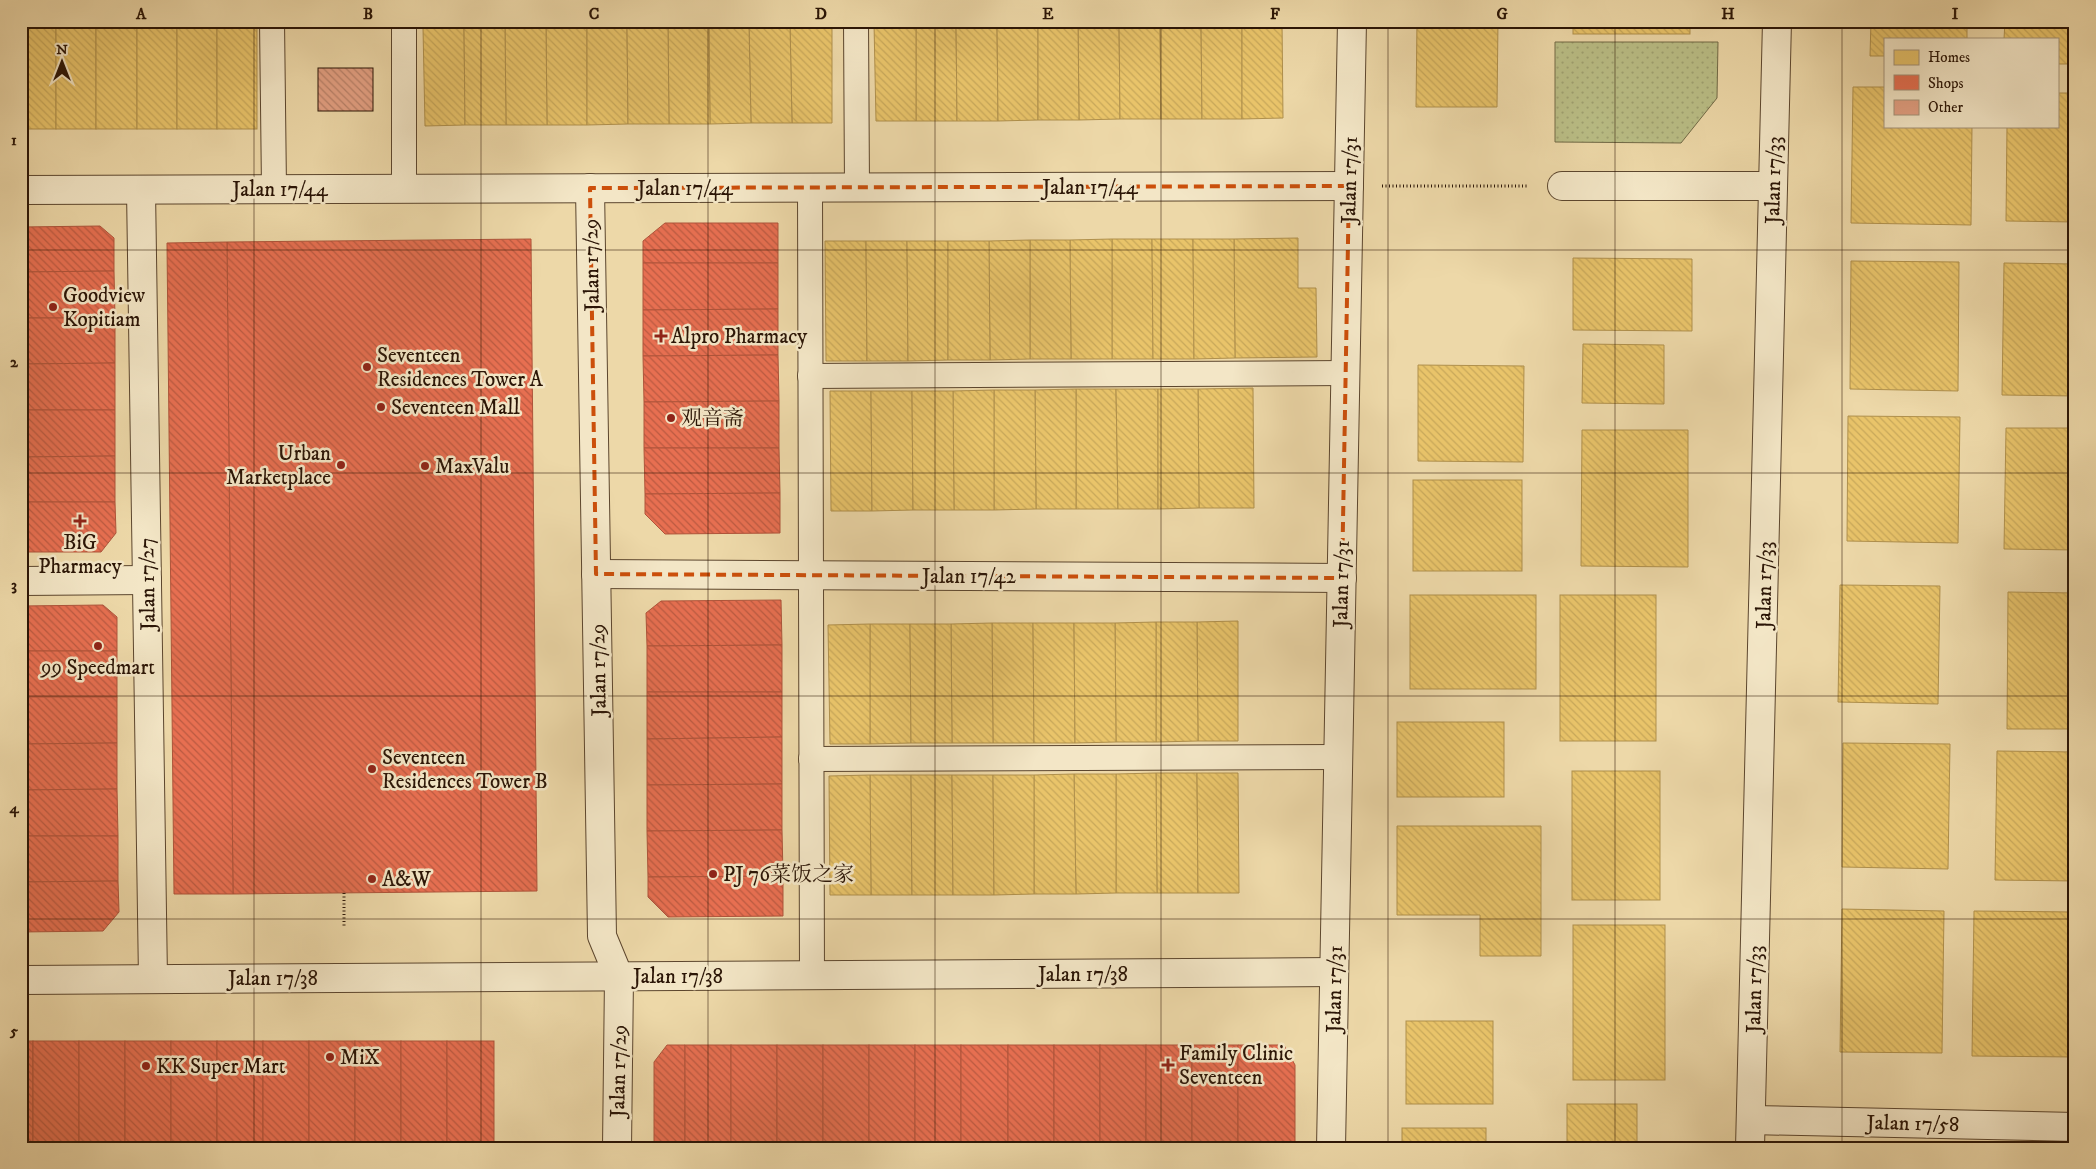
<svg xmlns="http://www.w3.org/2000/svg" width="2096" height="1169" font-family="'IM FELL DW Pica','Noto Serif SC',serif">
<defs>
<pattern id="grass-dots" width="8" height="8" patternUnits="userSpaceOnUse" patternTransform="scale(1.25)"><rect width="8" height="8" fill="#babe86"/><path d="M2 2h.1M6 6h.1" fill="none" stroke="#a0a272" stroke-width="1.8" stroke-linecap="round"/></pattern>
<pattern id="homes-back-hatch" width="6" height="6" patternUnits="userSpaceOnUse" patternTransform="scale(1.25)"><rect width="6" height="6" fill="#e9c46a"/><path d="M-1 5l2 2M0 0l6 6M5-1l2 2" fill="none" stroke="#c8a85a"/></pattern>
<pattern id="shops-back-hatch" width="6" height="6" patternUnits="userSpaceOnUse" patternTransform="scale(1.25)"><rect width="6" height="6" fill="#e76f51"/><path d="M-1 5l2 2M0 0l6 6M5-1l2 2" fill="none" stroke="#bb5a41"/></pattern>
<pattern id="building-back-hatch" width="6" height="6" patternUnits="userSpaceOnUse" patternTransform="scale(1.25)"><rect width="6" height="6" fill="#e3a083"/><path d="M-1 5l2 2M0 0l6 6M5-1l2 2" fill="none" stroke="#b88169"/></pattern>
</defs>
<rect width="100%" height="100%" fill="#edd8a8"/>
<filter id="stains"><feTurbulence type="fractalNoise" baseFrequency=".004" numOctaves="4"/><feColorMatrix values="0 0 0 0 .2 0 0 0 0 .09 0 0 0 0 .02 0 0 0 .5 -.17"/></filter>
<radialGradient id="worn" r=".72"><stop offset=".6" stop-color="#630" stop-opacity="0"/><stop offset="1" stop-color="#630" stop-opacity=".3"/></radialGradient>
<!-- grass -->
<path fill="url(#grass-dots)" stroke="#726a46" d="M 1555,42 L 1718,42 L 1717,98 L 1681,143 L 1555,142 Z"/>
<!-- homes -->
<g fill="url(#homes-back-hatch)" stroke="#b0904c">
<rect x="21" y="21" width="35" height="108"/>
<rect x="56" y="21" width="40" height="108"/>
<rect x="96" y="21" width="41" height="108"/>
<rect x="137" y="21" width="40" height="108"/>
<rect x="177" y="21" width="40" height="108"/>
<rect x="217" y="21" width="40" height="108"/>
<path d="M 1119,21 L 1120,119 L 1079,120 L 1078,22 Z"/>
<path d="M 1119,21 L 1160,21 L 1161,119 L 1120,119 Z"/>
<path d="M 1160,21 L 1201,21 L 1202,119 L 1161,119 Z"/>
<path d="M 1201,21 L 1242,21 L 1242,119 L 1202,119 Z"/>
<path d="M 1242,21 L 1282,21 L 1283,118 L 1242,119 Z"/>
<path d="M 1417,21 L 1498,21 L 1497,107 L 1416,107 Z"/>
<rect x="1573" y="21" width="117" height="13"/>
<path d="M 1871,21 L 1967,21 L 1967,39 L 1885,39 L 1885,56 L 1870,56 Z"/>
<path d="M 2005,21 L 2075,21 L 2075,64 L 2057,64 L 2057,39 L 2004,39 Z"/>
<path d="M 956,22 L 957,121 L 916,121 L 916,23 Z"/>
<path d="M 956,22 L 997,22 L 998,121 L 957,121 Z"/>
<path d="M 997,22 L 1038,22 L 1038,120 L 998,121 Z"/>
<path d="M 1038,22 L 1078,22 L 1079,120 L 1038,120 Z"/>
<path d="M 874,23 L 916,23 L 916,121 L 876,121 Z"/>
<path d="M 790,24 L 832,24 L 832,123 L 792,123 Z"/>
<path d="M 790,24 L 792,123 L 751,123 L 749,25 Z"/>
<path d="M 709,25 L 749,25 L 751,123 L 710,124 Z"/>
<path d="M 709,25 L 710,124 L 669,124 L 668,26 Z"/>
<path d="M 546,26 L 587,26 L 587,125 L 547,125 Z"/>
<path d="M 546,26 L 547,125 L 506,125 L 505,27 Z"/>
<path d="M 587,26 L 627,26 L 628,124 L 587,125 Z"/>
<path d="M 627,26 L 668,26 L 669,124 L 628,124 Z"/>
<path d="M 464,27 L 465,125 L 425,126 L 423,28 Z"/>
<path d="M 464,27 L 505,27 L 506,125 L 465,125 Z"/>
<path d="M 1853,87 L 1885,87 L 1885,126 L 1972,126 L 1971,225 L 1851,223 Z"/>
<path d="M 2057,93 L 2075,93 L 2075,222 L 2006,221 L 2007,126 L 2057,126 Z"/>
<path d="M 1298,238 L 1298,288 L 1316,288 L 1317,357 L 1235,358 L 1234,239 Z"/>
<path d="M 1112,239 L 1152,239 L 1153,359 L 1112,359 Z"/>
<path d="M 1112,239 L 1112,359 L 1071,359 L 1070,240 Z"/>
<path d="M 1152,239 L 1193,239 L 1194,359 L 1153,359 Z"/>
<path d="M 1193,239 L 1234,239 L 1235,358 L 1194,359 Z"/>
<path d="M 1030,240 L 1070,240 L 1071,359 L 1030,359 Z"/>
<path d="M 1030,240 L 1030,359 L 990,360 L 989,241 Z"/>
<path d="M 825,241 L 866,241 L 867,361 L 826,361 Z"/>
<path d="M 866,241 L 907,241 L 908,361 L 867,361 Z"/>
<path d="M 907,241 L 948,241 L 948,360 L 908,361 Z"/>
<path d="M 948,241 L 989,241 L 990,360 L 948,360 Z"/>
<path d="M 1573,258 L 1692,259 L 1692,331 L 1573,330 Z"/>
<path d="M 1851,261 L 1959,262 L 1958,391 L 1850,389 Z"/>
<path d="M 2004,263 L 2075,264 L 2075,396 L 2002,395 Z"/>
<path d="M 501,286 L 502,447 L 233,448 L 233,287 Z"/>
<path d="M 1583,344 L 1664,345 L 1664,404 L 1582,403 Z"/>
<path d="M 1418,365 L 1524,366 L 1523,462 L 1418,461 Z"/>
<path d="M 1253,388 L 1254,508 L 1199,508 L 1198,389 Z"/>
<path d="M 1076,389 L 1116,389 L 1118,509 L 1076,509 Z"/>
<path d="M 1076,389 L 1076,509 L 1036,509 L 1035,390 Z"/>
<path d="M 1116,389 L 1158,389 L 1158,509 L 1118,509 Z"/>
<path d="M 1158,389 L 1198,389 L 1199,508 L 1158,509 Z"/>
<path d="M 994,390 L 1035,390 L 1036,509 L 994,510 Z"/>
<path d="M 994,390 L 994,510 L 954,510 L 953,391 Z"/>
<path d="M 830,391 L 871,391 L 872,511 L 831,511 Z"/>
<path d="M 871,391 L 912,391 L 913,510 L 872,511 Z"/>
<path d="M 912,391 L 953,391 L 954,510 L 913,510 Z"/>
<path d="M 1848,416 L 1960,417 L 1958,543 L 1847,541 Z"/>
<path d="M 2006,428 L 2075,428 L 2075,550 L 2004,549 Z"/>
<path d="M 1582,430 L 1688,430 L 1688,567 L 1581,566 Z"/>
<rect x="1413" y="480" width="109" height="91"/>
<path d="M 1840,585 L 1940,586 L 1938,704 L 1838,702 Z"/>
<path d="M 2008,592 L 2075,593 L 2075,729 L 2007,729 Z"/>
<rect x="1410" y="595" width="126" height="94"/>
<rect x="1560" y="595" width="96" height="146"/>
<path d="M 1238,621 L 1238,741 L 1198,741 L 1197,622 Z"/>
<path d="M 1156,622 L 1197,622 L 1198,741 L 1156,742 Z"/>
<path d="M 1156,622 L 1156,742 L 1116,742 L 1115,623 Z"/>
<path d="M 992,623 L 1033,623 L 1034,743 L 993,743 Z"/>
<path d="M 992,623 L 993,743 L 952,743 L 951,624 Z"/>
<path d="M 1033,623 L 1074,623 L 1075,743 L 1034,743 Z"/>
<path d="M 1074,623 L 1115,623 L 1116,742 L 1075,743 Z"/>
<path d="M 870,624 L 910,624 L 911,743 L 870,744 Z"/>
<path d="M 870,624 L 870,744 L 830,744 L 828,625 Z"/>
<path d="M 910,624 L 951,624 L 952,743 L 911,743 Z"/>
<path d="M 237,688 L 506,688 L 506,849 L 237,850 Z"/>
<rect x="1397" y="722" width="107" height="75"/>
<path d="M 1843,743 L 1950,744 L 1948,869 L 1842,867 Z"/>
<path d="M 1997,751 L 2075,752 L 2075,881 L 1995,880 Z"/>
<rect x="1572" y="771" width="88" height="129"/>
<path d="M 1156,773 L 1197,773 L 1198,893 L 1157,893 Z"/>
<path d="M 1156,773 L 1157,893 L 1116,893 L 1116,774 Z"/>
<path d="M 1197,773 L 1238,773 L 1239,893 L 1198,893 Z"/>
<path d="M 1074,774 L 1116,774 L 1116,893 L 1076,894 Z"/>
<path d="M 1074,774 L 1076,894 L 1034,894 L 1034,775 Z"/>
<path d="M 870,775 L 911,775 L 912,895 L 871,895 Z"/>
<path d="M 870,775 L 871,895 L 830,895 L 829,776 Z"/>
<path d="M 911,775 L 952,775 L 953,895 L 912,895 Z"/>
<path d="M 952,775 L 993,775 L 994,895 L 953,895 Z"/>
<path d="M 993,775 L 1034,775 L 1034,894 L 994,895 Z"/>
<path d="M 1397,826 L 1541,826 L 1541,956 L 1480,956 L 1480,915 L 1397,915 Z"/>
<path d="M 1842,909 L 1944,911 L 1942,1053 L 1840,1052 Z"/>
<path d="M 1974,911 L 2075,912 L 2075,1057 L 1972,1056 Z"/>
<rect x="1573" y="925" width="92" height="155"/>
<rect x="1406" y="1021" width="87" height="83"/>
<rect x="1567" y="1104" width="70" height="44"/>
<rect x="1402" y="1128" width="84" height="20"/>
</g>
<!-- shops -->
<g fill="url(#shops-back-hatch)" stroke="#af543a">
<path d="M 665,223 L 778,223 L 778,263 L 643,263 L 643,241 Z"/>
<path d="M 100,226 L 114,238 L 114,271 L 21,272 L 21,227 Z"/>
<path d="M 531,239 L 537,891 L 233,894 L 227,242 Z"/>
<path d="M 227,242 L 233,894 L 174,894 L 167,243 Z"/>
<path d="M 643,263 L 778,263 L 778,309 L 643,310 Z"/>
<path d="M 114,271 L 115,318 L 21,318 L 21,272 Z"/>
<path d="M 778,309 L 778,355 L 643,356 L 643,310 Z"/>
<path d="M 21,318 L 115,318 L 115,363 L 21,364 Z"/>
<path d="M 778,355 L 779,401 L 644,402 L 643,356 Z"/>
<path d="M 115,363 L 115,410 L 21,410 L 21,364 Z"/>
<path d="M 779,401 L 779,448 L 644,448 L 644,402 Z"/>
<path d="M 21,410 L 115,410 L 115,456 L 21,457 Z"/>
<path d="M 644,448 L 779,448 L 780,493 L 645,494 Z"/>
<path d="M 115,456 L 115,502 L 21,502 L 21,457 Z"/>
<path d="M 780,493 L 780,533 L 665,534 L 645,514 L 645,494 Z"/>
<path d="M 21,502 L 115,502 L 116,533 L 101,552 L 21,552 Z"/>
<path d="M 781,600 L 782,645 L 647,646 L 646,613 L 661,601 Z"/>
<path d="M 103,605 L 117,617 L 117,651 L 21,651 L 21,606 Z"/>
<path d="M 782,645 L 782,692 L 647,692 L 647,646 Z"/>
<rect x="21" y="651" width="96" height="46"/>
<path d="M 647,692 L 782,692 L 782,737 L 647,739 Z"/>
<path d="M 21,697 L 117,697 L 117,743 L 21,744 Z"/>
<path d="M 782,737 L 782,784 L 647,785 L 647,739 Z"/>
<path d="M 117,743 L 117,789 L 21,790 L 21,744 Z"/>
<path d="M 782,784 L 782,830 L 647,831 L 647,785 Z"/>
<path d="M 117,789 L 118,836 L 21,836 L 21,790 Z"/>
<path d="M 782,830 L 783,876 L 648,877 L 647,831 Z"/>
<path d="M 21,836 L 118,836 L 118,881 L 21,882 Z"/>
<path d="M 783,876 L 783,916 L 668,917 L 648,897 L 648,877 Z"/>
<path d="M 118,881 L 119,912 L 103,931 L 21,932 L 21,882 Z"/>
<rect x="21" y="1041" width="12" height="107"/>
<rect x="33" y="1041" width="46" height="107"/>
<rect x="79" y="1041" width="46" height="107"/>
<rect x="125" y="1041" width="46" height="107"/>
<rect x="171" y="1041" width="46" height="107"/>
<rect x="217" y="1041" width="46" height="107"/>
<rect x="263" y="1041" width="46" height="107"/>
<rect x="309" y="1041" width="46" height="107"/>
<rect x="355" y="1041" width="46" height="107"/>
<rect x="401" y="1041" width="46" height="107"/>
<rect x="447" y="1041" width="47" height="107"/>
<path d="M 667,1045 L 685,1045 L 685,1148 L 654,1148 L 654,1062 Z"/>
<rect x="685" y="1045" width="46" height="103"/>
<rect x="731" y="1045" width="46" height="103"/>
<rect x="777" y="1045" width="46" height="103"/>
<rect x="823" y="1045" width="46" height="103"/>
<rect x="869" y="1045" width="46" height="103"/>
<rect x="915" y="1045" width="46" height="103"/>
<rect x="961" y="1045" width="47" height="103"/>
<rect x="1008" y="1045" width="46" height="103"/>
<rect x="1054" y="1045" width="46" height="103"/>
<rect x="1100" y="1045" width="46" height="103"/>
<rect x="1146" y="1045" width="46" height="103"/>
<rect x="1192" y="1045" width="46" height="103"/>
<path d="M 1238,1045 L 1284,1045 L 1295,1065 L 1295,1148 L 1238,1148 Z"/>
</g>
<!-- building -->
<rect fill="url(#building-back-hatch)" stroke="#2b1506" x="318" y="68" width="55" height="43"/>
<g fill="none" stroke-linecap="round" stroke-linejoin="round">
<!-- lane casing -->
<g stroke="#5c462e" stroke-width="26">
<g id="lane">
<path d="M 272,21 L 274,189"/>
<path d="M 404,21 L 404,189"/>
<path d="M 856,21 L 857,188"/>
<path d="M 810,188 L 812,976"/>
<path d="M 810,376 L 1346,373"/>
<path d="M 811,759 L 1338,757"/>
</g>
</g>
<!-- street casing -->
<g stroke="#5c462e" stroke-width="30">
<g id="street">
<path d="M 1562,186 L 1773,186"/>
<path d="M 590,188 L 602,936 L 619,977 L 617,1148"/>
<path d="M 21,190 L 1349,186"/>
<path d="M 141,190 L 153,979"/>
<path d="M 596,574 L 1342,578"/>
<path d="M 21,581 L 147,580"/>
<path d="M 21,980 L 1334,972"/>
<path d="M 1751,1120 L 2075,1127"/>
<path d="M 1331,1148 L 1352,21"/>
<path d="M 1750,1148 L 1777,21"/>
</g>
</g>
<!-- path -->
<g stroke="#2b1506" stroke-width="3" stroke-dasharray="1 2.5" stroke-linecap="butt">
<path d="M 1382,186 L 1528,186"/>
<path d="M 344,893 L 344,927"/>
</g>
<!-- lane -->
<use href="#lane" stroke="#f3e6c6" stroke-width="24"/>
<!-- street -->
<use href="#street" stroke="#f3e6c6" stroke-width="28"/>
</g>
<!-- marked area -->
<path fill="none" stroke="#cc4f0b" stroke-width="4" stroke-dasharray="10 6" stroke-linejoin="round" d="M 1349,186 L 1342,578 L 596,574 L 590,188 Z"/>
<!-- grid -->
<path fill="none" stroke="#2b1506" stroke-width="1" stroke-opacity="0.55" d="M 254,21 L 254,1148M 481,21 L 481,1148M 708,21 L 708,1148M 935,21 L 935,1148M 1161,21 L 1161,1148M 1388,21 L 1388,1148M 1615,21 L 1615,1148M 1842,21 L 1842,1148M 21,250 L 2075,250M 21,473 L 2075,473M 21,696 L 2075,696M 21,919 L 2075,919"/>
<!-- markers -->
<g fill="#8f2418" stroke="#f3e6c6" stroke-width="2">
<circle cx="53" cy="307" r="5"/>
<path d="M658.5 328.5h5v5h5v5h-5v5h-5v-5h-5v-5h5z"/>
<circle cx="367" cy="367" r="5"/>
<circle cx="381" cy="407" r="5"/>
<circle cx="671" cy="418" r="5"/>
<circle cx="341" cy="465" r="5"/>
<circle cx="425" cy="466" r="5"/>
<path d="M77.5 513.5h5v5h5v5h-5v5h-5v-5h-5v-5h5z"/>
<circle cx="98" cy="646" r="5"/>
<circle cx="372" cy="769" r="5"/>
<circle cx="713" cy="874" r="5"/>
<circle cx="372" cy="879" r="5"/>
<circle cx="330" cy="1057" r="5"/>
<path d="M1165.5 1057.5h5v5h5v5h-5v5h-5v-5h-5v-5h5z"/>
<circle cx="146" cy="1066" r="5"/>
</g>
<g text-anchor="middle" stroke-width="5" stroke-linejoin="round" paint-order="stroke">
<!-- street labels -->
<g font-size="21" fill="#2b1506" stroke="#f3e6c6">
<text transform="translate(1349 180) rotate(-89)" y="7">Jalan 17/31</text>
<text transform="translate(1773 180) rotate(-89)" y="7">Jalan 17/33</text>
<text x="1090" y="194">Jalan 17/44</text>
<text x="685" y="195">Jalan 17/44</text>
<text x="280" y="196">Jalan 17/44</text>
<text transform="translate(591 265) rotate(-91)" y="7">Jalan 17/29</text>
<text x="969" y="583">Jalan 17/42</text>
<text transform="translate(147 584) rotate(-91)" y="7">Jalan 17/27</text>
<text transform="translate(1341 584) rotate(-89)" y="7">Jalan 17/31</text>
<text transform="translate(1764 585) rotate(-89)" y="7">Jalan 17/33</text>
<text transform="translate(598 670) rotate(-91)" y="7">Jalan 17/29</text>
<text x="1083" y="981">Jalan 17/38</text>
<text x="678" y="983">Jalan 17/38</text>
<text x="273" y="985">Jalan 17/38</text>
<text transform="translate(1334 989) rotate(-89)" y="7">Jalan 17/31</text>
<text transform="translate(1754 989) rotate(-89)" y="7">Jalan 17/33</text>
<text transform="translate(618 1071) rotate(-89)" y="7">Jalan 17/29</text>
<text transform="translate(1913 1123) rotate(1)" y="7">Jalan 17/58</text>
</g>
<!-- poi labels -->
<g font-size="21" fill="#2b1506" stroke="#f3e6c6" text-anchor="start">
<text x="63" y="302">Goodview<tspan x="63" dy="24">Kopitiam</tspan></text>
<text x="671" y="343">Alpro Pharmacy</text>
<text x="377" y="362">Seventeen<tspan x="377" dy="24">Residences Tower A</tspan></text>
<text x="391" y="414">Seventeen Mall</text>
<text x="681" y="425">观音斋</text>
<text x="331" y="460" text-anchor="end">Urban<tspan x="331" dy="24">Marketplace</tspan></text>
<text x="435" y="473">MaxValu</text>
<text x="80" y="549" text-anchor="middle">BiG<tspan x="80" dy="24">Pharmacy</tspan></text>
<text x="98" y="674" text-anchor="middle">99 Speedmart</text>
<text x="382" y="764">Seventeen<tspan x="382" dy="24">Residences Tower B</tspan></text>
<text x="723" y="881">PJ 76菜饭之家</text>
<text x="382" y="886">A&amp;W</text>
<text x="1179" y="1060">Family Clinic<tspan x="1179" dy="24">Seventeen</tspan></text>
<text x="340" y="1064">MiX</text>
<text x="156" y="1073">KK Super Mart</text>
</g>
</g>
<!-- margin -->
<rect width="2096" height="1169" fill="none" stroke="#edd8a8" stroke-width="55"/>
<!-- legend -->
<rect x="1884" y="38" width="175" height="90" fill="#f3e6c6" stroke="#a39279"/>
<rect x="1894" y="50" width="25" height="15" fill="#e9c46a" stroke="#a39279"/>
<text x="1928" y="62" font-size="15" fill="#2b1506">Homes</text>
<rect x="1894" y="75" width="25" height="15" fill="#e76f51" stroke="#a39279"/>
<text x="1928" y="88" font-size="15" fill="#2b1506">Shops</text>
<rect x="1894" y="100" width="25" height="15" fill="#e3a083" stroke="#a39279"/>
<text x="1928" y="112" font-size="15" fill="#2b1506">Other</text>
<!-- north arrow -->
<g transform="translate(62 62)" stroke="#f3e6c6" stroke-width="4" paint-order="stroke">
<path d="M0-4L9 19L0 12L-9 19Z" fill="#2b1506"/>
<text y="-8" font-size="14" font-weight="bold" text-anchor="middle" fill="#2b1506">N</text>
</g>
<rect x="28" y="28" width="2040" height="1114" fill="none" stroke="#2b1506" stroke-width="2"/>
<g font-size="16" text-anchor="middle" font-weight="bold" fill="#2b1506">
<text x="141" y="19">A</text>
<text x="368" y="19">B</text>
<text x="594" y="19">C</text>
<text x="821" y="19">D</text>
<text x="1048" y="19">E</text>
<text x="1275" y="19">F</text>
<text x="1502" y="19">G</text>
<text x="1728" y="19">H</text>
<text x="1955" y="19">I</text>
<text x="14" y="145">1</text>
<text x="14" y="367">2</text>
<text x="14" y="590">3</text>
<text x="14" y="813">4</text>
<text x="14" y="1036">5</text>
</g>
<rect width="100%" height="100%" filter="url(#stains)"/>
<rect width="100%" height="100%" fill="url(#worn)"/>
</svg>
